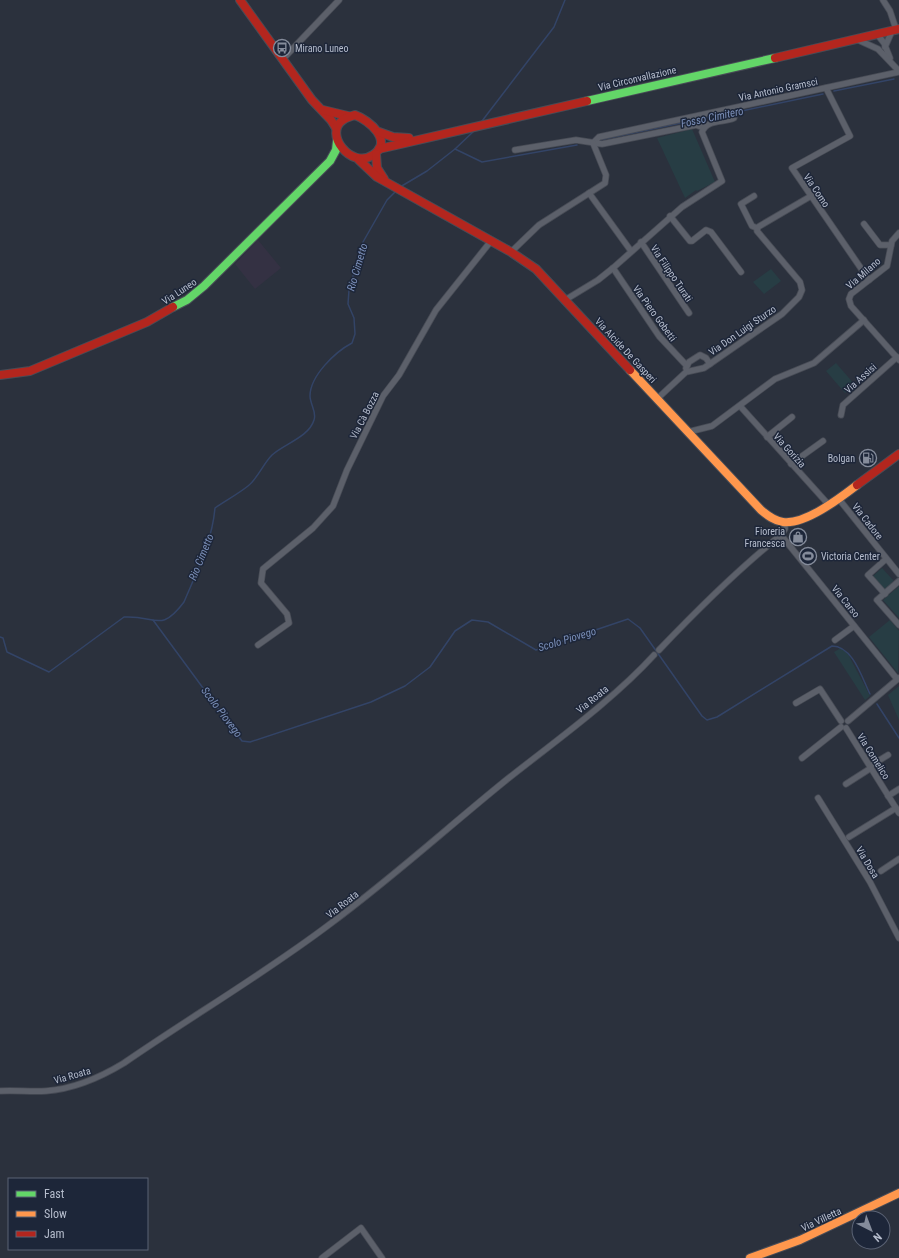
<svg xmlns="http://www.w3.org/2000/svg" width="899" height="1258" font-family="'Roboto Condensed',sans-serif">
<rect width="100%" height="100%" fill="#2b313d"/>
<!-- medical -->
<path fill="#343143" d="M 258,240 L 281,268 L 255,289 L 235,264 Z"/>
<!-- green -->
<g fill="#273d44">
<path d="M 692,129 L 715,182 L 697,191 L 696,190 L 685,198 L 657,138 Z"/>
<path d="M 771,269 L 781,281 L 764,294 L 753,282 Z"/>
<path d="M 836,363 L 855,385 L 845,393 L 826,371 Z"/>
<path d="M 882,568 L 894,581 L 884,590 L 873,576 Z"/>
<path d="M 899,586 L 899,618 L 883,600 Z"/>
<path d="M 890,620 L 899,631 L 898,673 L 869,637 Z"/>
<path d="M 841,648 L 848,654 L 870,696 L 865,700 L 834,652 Z"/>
<path d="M 899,686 L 899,720 L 888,695 Z"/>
</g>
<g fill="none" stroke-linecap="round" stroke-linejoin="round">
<!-- stream -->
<g stroke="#334467" stroke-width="1.5">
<path d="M 834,91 L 894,79"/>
<path d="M 737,112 L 823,94"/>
<path d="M 482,121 L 554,27 L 565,0"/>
<path d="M 600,140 L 733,112"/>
<path d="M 455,149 L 482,162 L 577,145"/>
<path d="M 400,187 L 427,171 L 455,149 L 474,131"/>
<path d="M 153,620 L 242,741 L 250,742 L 371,702 L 405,686 L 430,667 L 455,631 L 472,620 L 488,622 L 536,650 L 628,619 L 640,628 L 702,716 L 707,720 L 717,717 L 832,646 C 853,646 862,678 870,694"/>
<path d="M 0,637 L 3,638 L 7,652 L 49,672 L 124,617 C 156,615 160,634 184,602 C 197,571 212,542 215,508 C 225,501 238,494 248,486 C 258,478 263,464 272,455 C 284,444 309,437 314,420 C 317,412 310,404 310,396 C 310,376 335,352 352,343 L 355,334 L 354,318 L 348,304 L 349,290 L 363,242 L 387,200 L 396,191"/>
<path d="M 877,704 L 899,738"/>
</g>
<!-- street casing -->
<g stroke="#484c56" stroke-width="7">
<g id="street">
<path d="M 883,0 L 890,11 L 896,29"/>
<path d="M 877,34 L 884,43 L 890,58"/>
<path d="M 856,39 L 878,49 L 899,71"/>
<path d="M 885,47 L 892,31"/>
<path d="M 282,60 L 339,0"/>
<path d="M 826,88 L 850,136 L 792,168 L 869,280"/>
<path d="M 593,143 L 599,137 L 899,72"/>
<path d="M 515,150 L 576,140 L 602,144 L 696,125 L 704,128"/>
<path d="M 589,193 L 631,251"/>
<path d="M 754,196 L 741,204 L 752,226 L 757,228"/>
<path d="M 670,216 L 690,241 L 692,241 L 706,230 L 711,232 L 741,272"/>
<path d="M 864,224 L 880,245 L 891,245"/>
<path d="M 899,233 L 892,241 L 887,266 L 851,294 L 849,299 L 851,306 L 899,360"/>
<path d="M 641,242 L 689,313"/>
<path d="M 511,252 L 539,225 L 605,183 L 606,175 L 593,143"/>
<path d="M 613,268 L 659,336 L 687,366"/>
<path d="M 565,300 L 598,280 L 613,268 L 682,207 L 722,181 L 702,132 C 707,119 723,123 734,118 L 735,109"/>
<path d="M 686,368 L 689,362 L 700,355 L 706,358 L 710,364"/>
<path d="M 658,398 L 686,372 L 704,368 L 782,314 L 799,297 L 802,290 L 800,282 L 757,231 L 758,227 L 811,196"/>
<path d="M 740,406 L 828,504"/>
<path d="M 841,415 L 843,405 L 897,357"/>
<path d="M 690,433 L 692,431 L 712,426 L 775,379 L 814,363 L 864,320"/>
<path d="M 767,437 L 792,417"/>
<path d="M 791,464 L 823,441"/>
<path d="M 838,498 L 899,574"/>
<path d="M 781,535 L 897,679"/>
<path d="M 899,581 L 877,600 L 899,625"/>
<path d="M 885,594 L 868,575 L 886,559"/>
<path d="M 835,640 L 854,626"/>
<path d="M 258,645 L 289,623 L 287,614 L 261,583 L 263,569 L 313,528 L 333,506 L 347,470 L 383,396 L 399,375 L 436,310 L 491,241"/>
<path d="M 659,650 C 698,609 737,570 781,535 L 785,529 L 785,522"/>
<path d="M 796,703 L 820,689 L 841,721"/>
<path d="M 848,721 L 899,678"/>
<path d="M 846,728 L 899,813"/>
<path d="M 802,758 L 841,727"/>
<path d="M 870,766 L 888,755"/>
<path d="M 846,784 L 871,768"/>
<path d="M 888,796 L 899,789"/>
<path d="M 818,798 L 870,882 L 899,938"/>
<path d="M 849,837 L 896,808"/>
<path d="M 881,871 L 899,859"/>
<path d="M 0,1091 C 15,1090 31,1092 46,1091 C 73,1089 101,1077 124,1063 C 192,1016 264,974 330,924 C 391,879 447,828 505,781 C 554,742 612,701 654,655"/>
<path d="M 322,1258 L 361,1228 L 382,1258"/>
</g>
</g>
<!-- fast casing -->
<g stroke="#484c56" stroke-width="10">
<g id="fast">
<path d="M 587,101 L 775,58"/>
<path d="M 173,307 L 187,300 L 204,286 L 330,161 L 336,150 L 337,141"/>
</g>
</g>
<!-- slow casing -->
<g stroke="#484c56" stroke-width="10">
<g id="slow">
<path d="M 630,370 L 761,510 C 767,515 774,521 783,522 C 805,525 840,498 857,485"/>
<path d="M 750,1258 L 800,1240 L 899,1193"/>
</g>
</g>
<!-- jam casing -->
<g stroke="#484c56" stroke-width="10">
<g id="jam">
<path d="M 240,0 L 312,100 L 331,120 L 336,128"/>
<path d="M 775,58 L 899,29"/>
<path d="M 323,110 L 348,116"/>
<path d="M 355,115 C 369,120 394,141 373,155 C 351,170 323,133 343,120 C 347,117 351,116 355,115 Z"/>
<path d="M 379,132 L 393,137 L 409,138"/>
<path d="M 379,149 L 587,101"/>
<path d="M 376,154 L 377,168 L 384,179"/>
<path d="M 359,160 L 377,177 L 511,252 L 536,269 L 630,370"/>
<path d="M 0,375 L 30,371 L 147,322 L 173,307"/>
<path d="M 857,485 L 899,454"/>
</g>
</g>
<!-- street -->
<use href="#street" stroke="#5c606a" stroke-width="5.5"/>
<!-- fast -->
<use href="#fast" stroke="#63d668" stroke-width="8"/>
<!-- slow -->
<use href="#slow" stroke="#ff974d" stroke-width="8"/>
<!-- jam -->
<use href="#jam" stroke="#b3261e" stroke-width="8"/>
</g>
<!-- icons -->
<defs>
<g id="bus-ring" transform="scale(0.9)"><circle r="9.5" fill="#1d2639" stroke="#858c9b" stroke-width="1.5"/><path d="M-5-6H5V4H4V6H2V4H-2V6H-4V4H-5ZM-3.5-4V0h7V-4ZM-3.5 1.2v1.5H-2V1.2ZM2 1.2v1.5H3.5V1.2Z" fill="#858c9b"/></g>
<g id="fuel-ring" transform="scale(0.9)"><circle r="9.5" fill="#1d2639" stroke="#858c9b" stroke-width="1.5"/><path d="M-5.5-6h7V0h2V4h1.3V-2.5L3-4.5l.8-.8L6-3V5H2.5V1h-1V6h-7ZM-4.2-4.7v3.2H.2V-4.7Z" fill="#858c9b"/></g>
<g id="shop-ring" transform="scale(0.9)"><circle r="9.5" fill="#1d2639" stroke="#858c9b" stroke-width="1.5"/><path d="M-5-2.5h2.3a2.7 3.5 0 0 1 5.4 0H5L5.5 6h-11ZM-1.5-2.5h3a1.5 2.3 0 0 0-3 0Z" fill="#858c9b"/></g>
<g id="stadium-ring" transform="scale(0.9)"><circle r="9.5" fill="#1d2639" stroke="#858c9b" stroke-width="1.5"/><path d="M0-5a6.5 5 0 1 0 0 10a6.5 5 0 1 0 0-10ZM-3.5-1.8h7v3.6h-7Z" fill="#858c9b"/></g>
</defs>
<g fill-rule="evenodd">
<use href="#bus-ring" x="282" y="48"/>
<use href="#fuel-ring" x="868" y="458"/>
<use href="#shop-ring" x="798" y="537"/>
<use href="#stadium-ring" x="808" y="556"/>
</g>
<g text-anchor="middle" stroke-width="3" stroke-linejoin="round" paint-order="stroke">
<!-- poi labels -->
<g font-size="10" fill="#b6bdcd" stroke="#1d2639" text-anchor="start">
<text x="295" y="52">Mirano Luneo</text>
<text x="855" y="462" text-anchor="end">Bolgan</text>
<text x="785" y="535" text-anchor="end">Fioreria<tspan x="785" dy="12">Francesca</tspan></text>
<text x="821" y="560">Victoria Center</text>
</g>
<!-- street labels -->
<g font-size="10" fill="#b6bdcd" stroke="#1d2639">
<text transform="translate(637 78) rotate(-13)" y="4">Via Circonvallazione</text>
<text transform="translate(778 89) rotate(-12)" y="4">Via Antonio Gramsci</text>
<text transform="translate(817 190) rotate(56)" y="4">Via Como</text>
<text transform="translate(672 273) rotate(56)" y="4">Via Filippo Turati</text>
<text transform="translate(863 273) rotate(-41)" y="4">Via Milano</text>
<text transform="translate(179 291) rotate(-33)" y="4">Via Luneo</text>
<text transform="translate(655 313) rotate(54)" y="4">Via Piero Gobetti</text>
<text transform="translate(742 330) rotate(-35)" y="4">Via Don Luigi Sturzo</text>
<text transform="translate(626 350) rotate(47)" y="4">Via Alcide De Gasperi</text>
<text transform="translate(860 378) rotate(-42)" y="4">Via Assisi</text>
<text transform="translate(364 415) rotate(-63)" y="4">Via Cà Bozza</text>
<text transform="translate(790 450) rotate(48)" y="4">Via Gorizia</text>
<text transform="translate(868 521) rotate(52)" y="4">Via Cadore</text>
<text transform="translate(846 601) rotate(51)" y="4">Via Carso</text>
<text transform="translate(592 699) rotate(-39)" y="4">Via Roata</text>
<text transform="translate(874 756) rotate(58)" y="4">Via Comelico</text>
<text transform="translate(868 862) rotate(59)" y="4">Via Dosa</text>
<text transform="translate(342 904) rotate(-38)" y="4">Via Roata</text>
<text transform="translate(72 1075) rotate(-16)" y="4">Via Roata</text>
<text transform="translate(821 1219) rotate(-25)" y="4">Via Villetta</text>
</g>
<!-- water labels -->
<g font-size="11" font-style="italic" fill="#7b8fb8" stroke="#1d2639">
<text transform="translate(712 117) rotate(-12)" y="4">Fosso Cimitero</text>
<text transform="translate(357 267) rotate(-74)" y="4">Rio Cimetto</text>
<text transform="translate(201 557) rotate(-68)" y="4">Rio Cimetto</text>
<text transform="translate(567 639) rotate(-17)" y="4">Scolo Piovego</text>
<text transform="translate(222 712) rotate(53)" y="4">Scolo Piovego</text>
</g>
</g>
<!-- legend -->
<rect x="8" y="1178" width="140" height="72" fill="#1d2639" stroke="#5a6274"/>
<rect x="16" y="1191" width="20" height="6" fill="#63d668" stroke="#5a6274"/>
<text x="44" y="1198" font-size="12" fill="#b6bdcd">Fast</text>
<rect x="16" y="1211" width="20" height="6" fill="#ff974d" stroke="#5a6274"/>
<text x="44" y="1218" font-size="12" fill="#b6bdcd">Slow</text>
<rect x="16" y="1231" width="20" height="6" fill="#b3261e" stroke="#5a6274"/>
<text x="44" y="1238" font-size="12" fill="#b6bdcd">Jam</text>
<!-- north arrow -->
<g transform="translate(871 1230) rotate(138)"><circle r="19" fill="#1d2639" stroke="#5a6274"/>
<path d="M0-3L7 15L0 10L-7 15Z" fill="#858c9b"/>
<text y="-6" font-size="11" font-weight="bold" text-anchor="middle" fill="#b6bdcd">N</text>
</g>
</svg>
